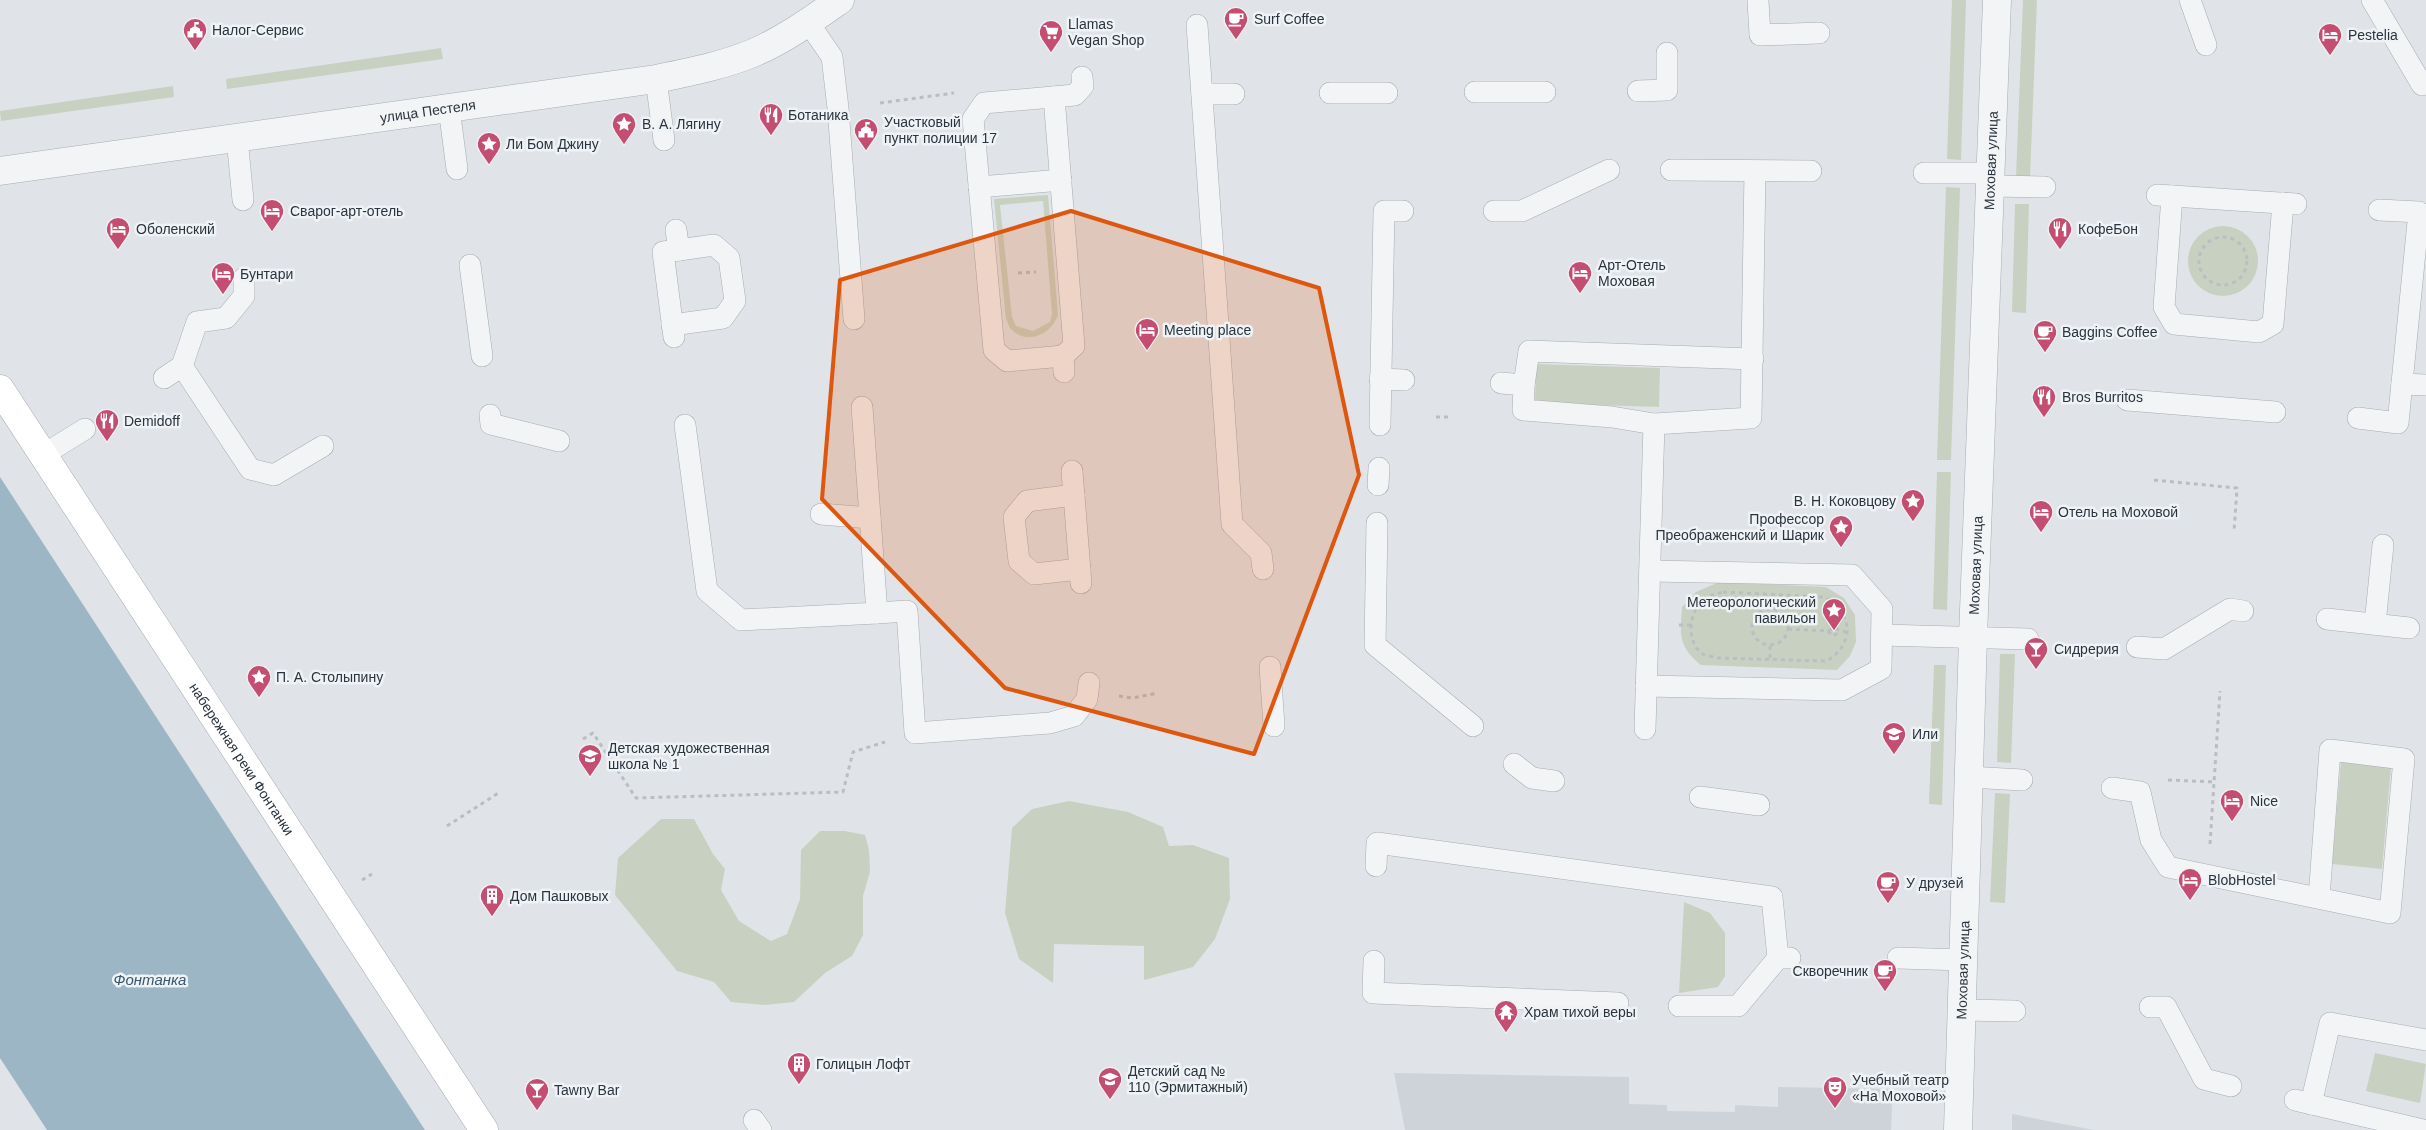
<svg xmlns="http://www.w3.org/2000/svg" width="2426" height="1130" font-family="Helvetica,sans-serif">
<rect width="100%" height="100%" fill="#e0e4e8"/>
<!-- built -->
<g fill="#ced3d9">
<path d="M 1394,1073 L 1629,1077 L 1629,1104 L 1667,1105 L 1667,1111 L 1735,1112 L 1735,1105 L 1778,1107 L 1778,1087 L 1893,1089 L 1891,1130 L 1405,1130 Z"/>
<path d="M 2012,1114 L 2094,1130 L 2012,1130 Z"/>
</g>
<!-- green -->
<g fill="#c8d1c1" fill-rule="evenodd">
<path d="M 1952,0 L 1966,0 L 1961,160 L 1947,159 Z"/>
<path d="M 2023,0 L 2037,0 L 2030,178 L 2016,177 Z"/>
<path d="M 441,48 L 443,59 L 227,89 L 226,79 Z"/>
<path d="M 173,86 L 174,97 L 1,121 L 0,111 Z"/>
<path d="M 1946,187 L 1960,188 L 1951,460 L 1937,460 Z"/>
<path d="M 1048,195 L 1058,315 C 1052,333 1028,346 1012,330 C 1009,328 1008,322 1006,319 L 994,199 ZM 1043,201 L 1052,314 L 1050,322 L 1033,331 L 1016,326 L 1012,317 L 1000,205 Z"/>
<path d="M 2015,204 L 2029,204 L 2026,313 L 2012,312 Z"/>
<circle cx="2223" cy="261" r="35"/>
<path d="M 1536,364 L 1660,368 L 1659,407 L 1535,403 Z"/>
<path d="M 1937,472 L 1951,472 L 1947,610 L 1933,609 Z"/>
<path d="M 1719,582 L 1826,587 L 1844,598 L 1855,615 L 1856,642 L 1850,656 L 1837,670 L 1701,665 C 1678,646 1680,635 1682,607 L 1696,592 Z"/>
<path d="M 2000,654 L 2015,654 L 2011,763 L 1997,762 Z"/>
<path d="M 1934,665 L 1946,665 L 1942,805 L 1929,804 Z"/>
<path d="M 2341,762 L 2391,767 L 2382,869 L 2332,864 Z"/>
<path d="M 1995,793 L 2010,794 L 2005,903 L 1990,902 Z"/>
<path d="M 1069,801 L 1128,812 L 1163,827 L 1169,846 L 1193,845 L 1229,858 L 1230,899 L 1215,939 L 1193,967 L 1144,980 L 1144,946 L 1054,944 L 1053,983 L 1019,959 L 1005,913 L 1012,828 L 1032,809 Z"/>
<path d="M 661,819 L 694,819 L 713,854 L 725,869 L 721,890 L 739,921 L 771,941 L 787,934 L 800,899 L 801,850 L 820,831 L 845,831 L 865,835 L 869,850 L 870,872 L 863,896 L 863,935 L 852,956 L 825,973 L 794,1002 L 765,1005 L 731,1002 L 714,982 L 677,971 L 615,895 L 618,858 Z"/>
<path d="M 1684,902 L 1710,913 L 1725,933 L 1725,976 L 1718,987 L 1679,993 Z"/>
<path d="M 2375,1053 L 2426,1064 L 2420,1103 L 2366,1091 Z"/>
</g>
<!-- water -->
<path fill="#9db6c5" d="M 0,477 L 425,1130 L 47,1130 L 0,1058 Z"/>
<g fill="none" stroke-linecap="round" stroke-linejoin="round">
<!-- service casing -->
<g stroke="#a6acb2" stroke-width="22">
<g id="service">
<path d="M 2190,0 L 2206,45"/>
<path d="M 2372,0 L 2422,85"/>
<path d="M 1758,1 L 1760,35 L 1819,33"/>
<path d="M 808,22 L 832,57 L 838,108 L 854,319"/>
<path d="M 1197,25 L 1232,524 L 1261,553 L 1263,569"/>
<path d="M 656,79 L 664,140"/>
<path d="M 1638,91 L 1667,90 L 1667,53"/>
<path d="M 1475,92 L 1545,92"/>
<path d="M 1330,93 L 1387,93"/>
<path d="M 1202,94 L 1234,94"/>
<path d="M 1054,97 L 1074,346 L 1063,356 L 1064,372"/>
<path d="M 449,108 L 457,169"/>
<path d="M 237,138 L 243,200"/>
<path d="M 1671,170 L 1811,171"/>
<path d="M 1924,173 L 1992,173"/>
<path d="M 1991,186 L 2045,187"/>
<path d="M 979,187 L 1061,180"/>
<path d="M 2157,195 L 2296,204"/>
<path d="M 2172,196 L 2164,307 L 2174,324 L 2259,332 L 2273,324 L 2283,203"/>
<path d="M 1494,211 L 1522,211 L 1609,170"/>
<path d="M 470,265 L 482,356"/>
<path d="M 672,325 L 723,318 L 735,301 L 729,258 L 714,245 L 679,250"/>
<path d="M 674,337 L 663,252 L 679,250 L 676,230"/>
<path d="M 1063,356 L 1007,361 L 994,350 L 973,119 L 984,103 L 1075,95 L 1083,86 L 1082,77"/>
<path d="M 182,366 L 250,469 L 274,475 L 323,446"/>
<path d="M 164,378 L 182,366 L 197,322 L 226,318 L 244,296 L 244,278"/>
<path d="M 1380,379 L 1404,380"/>
<path d="M 1501,383 L 1524,385 L 1529,351 L 1753,359"/>
<path d="M 2402,384 L 2426,385"/>
<path d="M 1524,385 L 1523,410 L 1612,417 L 1654,424"/>
<path d="M 2127,400 L 2275,412"/>
<path d="M 490,415 L 491,424 L 559,441"/>
<path d="M 2358,418 L 2398,423 L 2419,212 L 2379,210"/>
<path d="M 685,425 L 707,591 L 741,620 L 877,613 L 862,407"/>
<path d="M 1380,425 L 1384,211 L 1403,211"/>
<path d="M 43,455 L 85,429"/>
<path d="M 1072,471 L 1081,583"/>
<path d="M 1378,485 L 1379,468"/>
<path d="M 1074,495 L 1027,501 L 1014,517 L 1019,561 L 1034,574 L 1080,569"/>
<path d="M 821,514 L 870,518"/>
<path d="M 1377,523 L 1375,645 L 1473,726"/>
<path d="M 877,613 L 907,611 L 915,733 L 1050,723 L 1074,716 L 1087,699 L 1089,683"/>
<path d="M 2327,619 L 2409,628"/>
<path d="M 2375,624 L 2383,545"/>
<path d="M 1882,635 L 2028,639"/>
<path d="M 2137,647 L 2164,649 L 2230,609 L 2243,611"/>
<path d="M 1270,667 L 1274,726"/>
<path d="M 1646,686 L 1842,690 L 1881,669 L 1882,609 L 1852,575 L 1650,571"/>
<path d="M 1645,729 L 1654,424 L 1751,418 L 1755,171"/>
<path d="M 1514,764 L 1532,778 L 1554,781"/>
<path d="M 1969,777 L 2022,780"/>
<path d="M 2112,788 L 2140,792 L 2151,840 L 2168,867 L 2390,913 L 2404,759 L 2330,750 L 2319,898"/>
<path d="M 1700,797 L 1759,805"/>
<path d="M 1376,866 L 1377,843 L 1772,897 L 1778,958"/>
<path d="M 1898,958 L 1963,960"/>
<path d="M 1374,961 L 1373,993 L 1618,1003"/>
<path d="M 1679,1006 L 1738,1006 L 1778,958 L 1790,958"/>
<path d="M 2150,1007 L 2166,1007 L 2204,1079 L 2231,1086"/>
<path d="M 1962,1010 L 2015,1011"/>
<path d="M 2295,1100 L 2423,1130"/>
<path d="M 2311,1104 L 2330,1023 L 2426,1040"/>
<path d="M 754,1120 L 761,1130"/>
</g>
</g>
<!-- minor casing -->
<g stroke="#a6acb2" stroke-width="29">
<g id="minor">
<path id="s1" d="M 1958,1130 L 1973,637 L 1997,0"/>
</g>
</g>
<!-- tertiary casing -->
<g stroke="#a6acb2" stroke-width="29">
<g id="tertiary">
<path id="s2" d="M 0,171 L 656,79 C 689,72 722,66 753,53 C 784,40 813,19 840,0"/>
</g>
</g>
<!-- secondary casing -->
<g stroke="#a6acb2" stroke-width="29">
<g id="secondary">
<path id="s3" d="M 0,389 L 484,1130"/>
</g>
</g>
<!-- path -->
<g stroke="#babec2" stroke-width="3" stroke-dasharray="4 4" stroke-linecap="butt">
<path d="M 880,103 L 954,93"/>
<circle cx="2223" cy="261" r="24"/>
<path d="M 1018,273 L 1036,272"/>
<path d="M 1436,417 L 1449,417"/>
<path d="M 2154,480 L 2237,488 L 2234,532"/>
<path d="M 1723,592 L 1825,597 C 1853,614 1855,643 1827,661 L 1718,658 C 1714,657 1707,656 1703,654 C 1685,642 1689,611 1704,599 C 1709,595 1717,594 1723,592 Z"/>
<circle cx="1770" cy="627" r="18"/>
<path d="M 1679,625 L 1691,625"/>
<path d="M 1788,629 L 1828,631 L 1834,628 L 1848,633"/>
<path d="M 1828,631 L 1833,636 L 1840,632"/>
<path d="M 1770,646 L 1770,658"/>
<path d="M 1119,696 L 1132,698 L 1158,693"/>
<path d="M 583,739 L 593,733 L 636,798 L 843,792 L 853,752 L 885,742"/>
<path d="M 2168,780 L 2215,782"/>
<path d="M 447,826 L 500,792"/>
<path d="M 2210,844 L 2220,691"/>
<path d="M 362,880 L 372,874"/>
</g>
<!-- service -->
<use href="#service" stroke="#f2f4f6" stroke-width="21"/>
<!-- minor -->
<use href="#minor" stroke="#f2f4f6" stroke-width="28"/>
<!-- tertiary -->
<use href="#tertiary" stroke="#f2f4f6" stroke-width="28"/>
<!-- secondary -->
<use href="#secondary" stroke="#fff" stroke-width="28"/>
</g>
<!-- marked area -->
<path fill="#de570e" fill-opacity="0.2" stroke="#de570e" stroke-width="4" stroke-linejoin="round" d="M 1071,211 L 1319,288 L 1359,475 L 1254,754 L 1005,688 L 822,499 L 840,280 Z"/>
<!-- icons -->
<defs>
<g id="cafe-pin" transform="scale(1.25)"><path d="M0 17L-7.5 6A9.5 9.5 0 1 1 7.5 6Z" fill="#c44e71" stroke="#eff3f5"/><path d="M-5.5-4.5H6V0H3Q3 3.5 0 3.5H-2.5Q-5.5 3.5-5.5 0ZM3-3.2v2h1.7v-2ZM-6 4.5H4V6H-6Z" fill="#fff"/></g>
<g id="civic-pin" transform="scale(1.25)"><path d="M0 17L-7.5 6A9.5 9.5 0 1 1 7.5 6Z" fill="#c44e71" stroke="#eff3f5"/><path d="M-.6-6.5H3V-4.5H.6V-3L4-1V1h2V6H-6V1h2V-1L-.6-3ZM-1.2 2.5V6h2.4V2.5Z" fill="#fff"/></g>
<g id="supermarket-pin" transform="scale(1.25)"><path d="M0 17L-7.5 6A9.5 9.5 0 1 1 7.5 6Z" fill="#c44e71" stroke="#eff3f5"/><path d="M-6-5.5h2.5l.6 2H6L4.5 2H-2.5L-4.4-4H-6ZM-1.5 3.2a1.3 1.3 0 1 0 .1 0ZM3 3.2a1.3 1.3 0 1 0 .1 0Z" fill="#fff"/></g>
<g id="hotel-pin" transform="scale(1.25)"><path d="M0 17L-7.5 6A9.5 9.5 0 1 1 7.5 6Z" fill="#c44e71" stroke="#eff3f5"/><path d="M-6-4.5h1.5V1H6V5H4.5V3h-9V5H-6ZM-4 0a1.8 1.8 0 1 1 3.6 0ZM.5 0V-2.5h3Q6-2.5 6 0Z" fill="#fff"/></g>
<g id="restaurant-pin" transform="scale(1.25)"><path d="M0 17L-7.5 6A9.5 9.5 0 1 1 7.5 6Z" fill="#c44e71" stroke="#eff3f5"/><path d="M-5-6h1v4h1v-4h1v4h1v-4h1v5L-1.5 .5V6h-2V.5L-5-1ZM5-6V6H3V1.5H1.5Q1.5-4 5-6Z" fill="#fff"/></g>
<g id="sight-pin" transform="scale(1.25)"><path d="M0 17L-7.5 6A9.5 9.5 0 1 1 7.5 6Z" fill="#c44e71" stroke="#eff3f5"/><path d="M0-6L1.8-2.2L6-1.7L2.9 1.2L3.7 5.4L0 3.3L-3.7 5.4L-2.9 1.2L-6-1.7L-1.8-2.2Z" fill="#fff"/></g>
<g id="bar-pin" transform="scale(1.25)"><path d="M0 17L-7.5 6A9.5 9.5 0 1 1 7.5 6Z" fill="#c44e71" stroke="#eff3f5"/><path d="M-6-5H6L.8 .8V4.5H3.5V6h-7V4.5H-.8V.8Z" fill="#fff"/></g>
<g id="school-pin" transform="scale(1.25)"><path d="M0 17L-7.5 6A9.5 9.5 0 1 1 7.5 6Z" fill="#c44e71" stroke="#eff3f5"/><path d="M0-5L7-2L0 1L-7-2ZM-4 1L0 2.5L4 1V4Q0 6-4 4Z" fill="#fff"/></g>
<g id="building-pin" transform="scale(1.25)"><path d="M0 17L-7.5 6A9.5 9.5 0 1 1 7.5 6Z" fill="#c44e71" stroke="#eff3f5"/><path d="M-4-6H4V6H1V3H-1V6H-4ZM-2.5-4.3h1.7v1.8h-1.7ZM.8-4.3h1.7v1.8H.8ZM-2.5-1h1.7V.8h-1.7ZM.8-1h1.7V.8H.8Z" fill="#fff"/></g>
<g id="temple-pin" transform="scale(1.25)"><path d="M0 17L-7.5 6A9.5 9.5 0 1 1 7.5 6Z" fill="#c44e71" stroke="#eff3f5"/><path d="M0-6L5-2H3V0L6.5 2.5H4V6H1.5V3h-3V6H-4V2.5H-6.5L-3 0V-2H-5Z" fill="#fff"/></g>
<g id="theatre-pin" transform="scale(1.25)"><path d="M0 17L-7.5 6A9.5 9.5 0 1 1 7.5 6Z" fill="#c44e71" stroke="#eff3f5"/><path d="M-5-5.5Q0-4 5-5.5V0Q5 5 0 6Q-5 5-5 0ZM-3.3-2.5H-1v1.5H-3.3ZM1-2.5H3.3v1.5H1ZM-2.8 1Q0 5.5 2.8 1Z" fill="#fff"/></g>
</defs>
<g fill-rule="evenodd">
<use href="#cafe-pin" x="1236" y="19"/>
<use href="#civic-pin" x="195" y="30"/>
<use href="#supermarket-pin" x="1051" y="32"/>
<use href="#hotel-pin" x="2330" y="35"/>
<use href="#restaurant-pin" x="771" y="115"/>
<use href="#sight-pin" x="624" y="124"/>
<use href="#civic-pin" x="866" y="130"/>
<use href="#sight-pin" x="489" y="144"/>
<use href="#hotel-pin" x="272" y="211"/>
<use href="#hotel-pin" x="118" y="229"/>
<use href="#restaurant-pin" x="2060" y="229"/>
<use href="#hotel-pin" x="1580" y="273"/>
<use href="#hotel-pin" x="223" y="274"/>
<use href="#hotel-pin" x="1147" y="330"/>
<use href="#cafe-pin" x="2045" y="332"/>
<use href="#restaurant-pin" x="2044" y="397"/>
<use href="#restaurant-pin" x="107" y="421"/>
<use href="#sight-pin" x="1913" y="501"/>
<use href="#hotel-pin" x="2041" y="512"/>
<use href="#sight-pin" x="1841" y="527"/>
<use href="#sight-pin" x="1834" y="610"/>
<use href="#bar-pin" x="2036" y="649"/>
<use href="#sight-pin" x="259" y="677"/>
<use href="#school-pin" x="1894" y="734"/>
<use href="#school-pin" x="590" y="756"/>
<use href="#hotel-pin" x="2232" y="801"/>
<use href="#hotel-pin" x="2190" y="880"/>
<use href="#cafe-pin" x="1888" y="883"/>
<use href="#building-pin" x="492" y="896"/>
<use href="#cafe-pin" x="1885" y="971"/>
<use href="#temple-pin" x="1506" y="1012"/>
<use href="#building-pin" x="799" y="1064"/>
<use href="#school-pin" x="1110" y="1079"/>
<use href="#theatre-pin" x="1835" y="1088"/>
<use href="#bar-pin" x="537" y="1090"/>
</g>
<g text-anchor="middle" stroke-width="5" stroke-linejoin="round" paint-order="stroke">
<!-- poi labels -->
<g font-size="14" fill="#2a343e" stroke="#eff3f5" text-anchor="start">
<text x="1254" y="24">Surf Coffee</text>
<text x="1068" y="29">Llamas<tspan x="1068" dy="16">Vegan Shop</tspan></text>
<text x="212" y="35">Налог-Сервис</text>
<text x="2348" y="40">Pestelia</text>
<text x="788" y="120">Ботаника</text>
<text x="884" y="127">Участковый<tspan x="884" dy="16">пункт полиции 17</tspan></text>
<text x="642" y="129">В. А. Лягину</text>
<text x="506" y="149">Ли Бом Джину</text>
<text x="290" y="216">Сварог-арт-отель</text>
<text x="136" y="234">Оболенский</text>
<text x="2078" y="234">КофеБон</text>
<text x="1598" y="270">Арт-Отель<tspan x="1598" dy="16">Моховая</tspan></text>
<text x="240" y="279">Бунтари</text>
<text x="1164" y="335">Meeting place</text>
<text x="2062" y="337">Baggins Coffee</text>
<text x="2062" y="402">Bros Burritos</text>
<text x="124" y="426">Demidoff</text>
<text x="1896" y="506" text-anchor="end">В. Н. Коковцову</text>
<text x="2058" y="517">Отель на Моховой</text>
<text x="1824" y="524" text-anchor="end">Профессор<tspan x="1824" dy="16">Преображенский и Шарик</tspan></text>
<text x="1816" y="607" text-anchor="end">Метеорологический<tspan x="1816" dy="16">павильон</tspan></text>
<text x="2054" y="654">Сидрерия</text>
<text x="276" y="682">П. А. Столыпину</text>
<text x="1912" y="739">Или</text>
<text x="608" y="753">Детская художественная<tspan x="608" dy="16">школа № 1</tspan></text>
<text x="2250" y="806">Nice</text>
<text x="2208" y="885">BlobHostel</text>
<text x="1906" y="888">У друзей</text>
<text x="510" y="901">Дом Пашковых</text>
<text x="1868" y="976" text-anchor="end">Скворечник</text>
<text x="1524" y="1017">Храм тихой веры</text>
<text x="816" y="1069">Голицын Лофт</text>
<text x="1128" y="1076">Детский сад №<tspan x="1128" dy="16">110 (Эрмитажный)</tspan></text>
<text x="1852" y="1085">Учебный театр<tspan x="1852" dy="16">«На Моховой»</tspan></text>
<text x="554" y="1095">Tawny Bar</text>
</g>
<!-- street labels -->
<g font-size="14" fill="#2a343e" stroke="#eff3f5">
<text dy="5" stroke="none"><textPath href="#s2" startOffset="432">улица Пестеля</textPath></text>
<text dy="5" stroke="none"><textPath href="#s1" startOffset="970">Моховая улица</textPath></text>
<text dy="5" stroke="none"><textPath href="#s1" startOffset="565">Моховая улица</textPath></text>
<text dy="5" stroke="none"><textPath href="#s3" startOffset="442">набережная реки Фонтанки</textPath></text>
<text dy="5" stroke="none"><textPath href="#s1" startOffset="160">Моховая улица</textPath></text>
</g>
<!-- water labels -->
<g font-size="15" font-style="italic" fill="#37586e" stroke="#eff3f5">
<text x="150" y="985">Фонтанка</text>
</g>
</g>
</svg>
